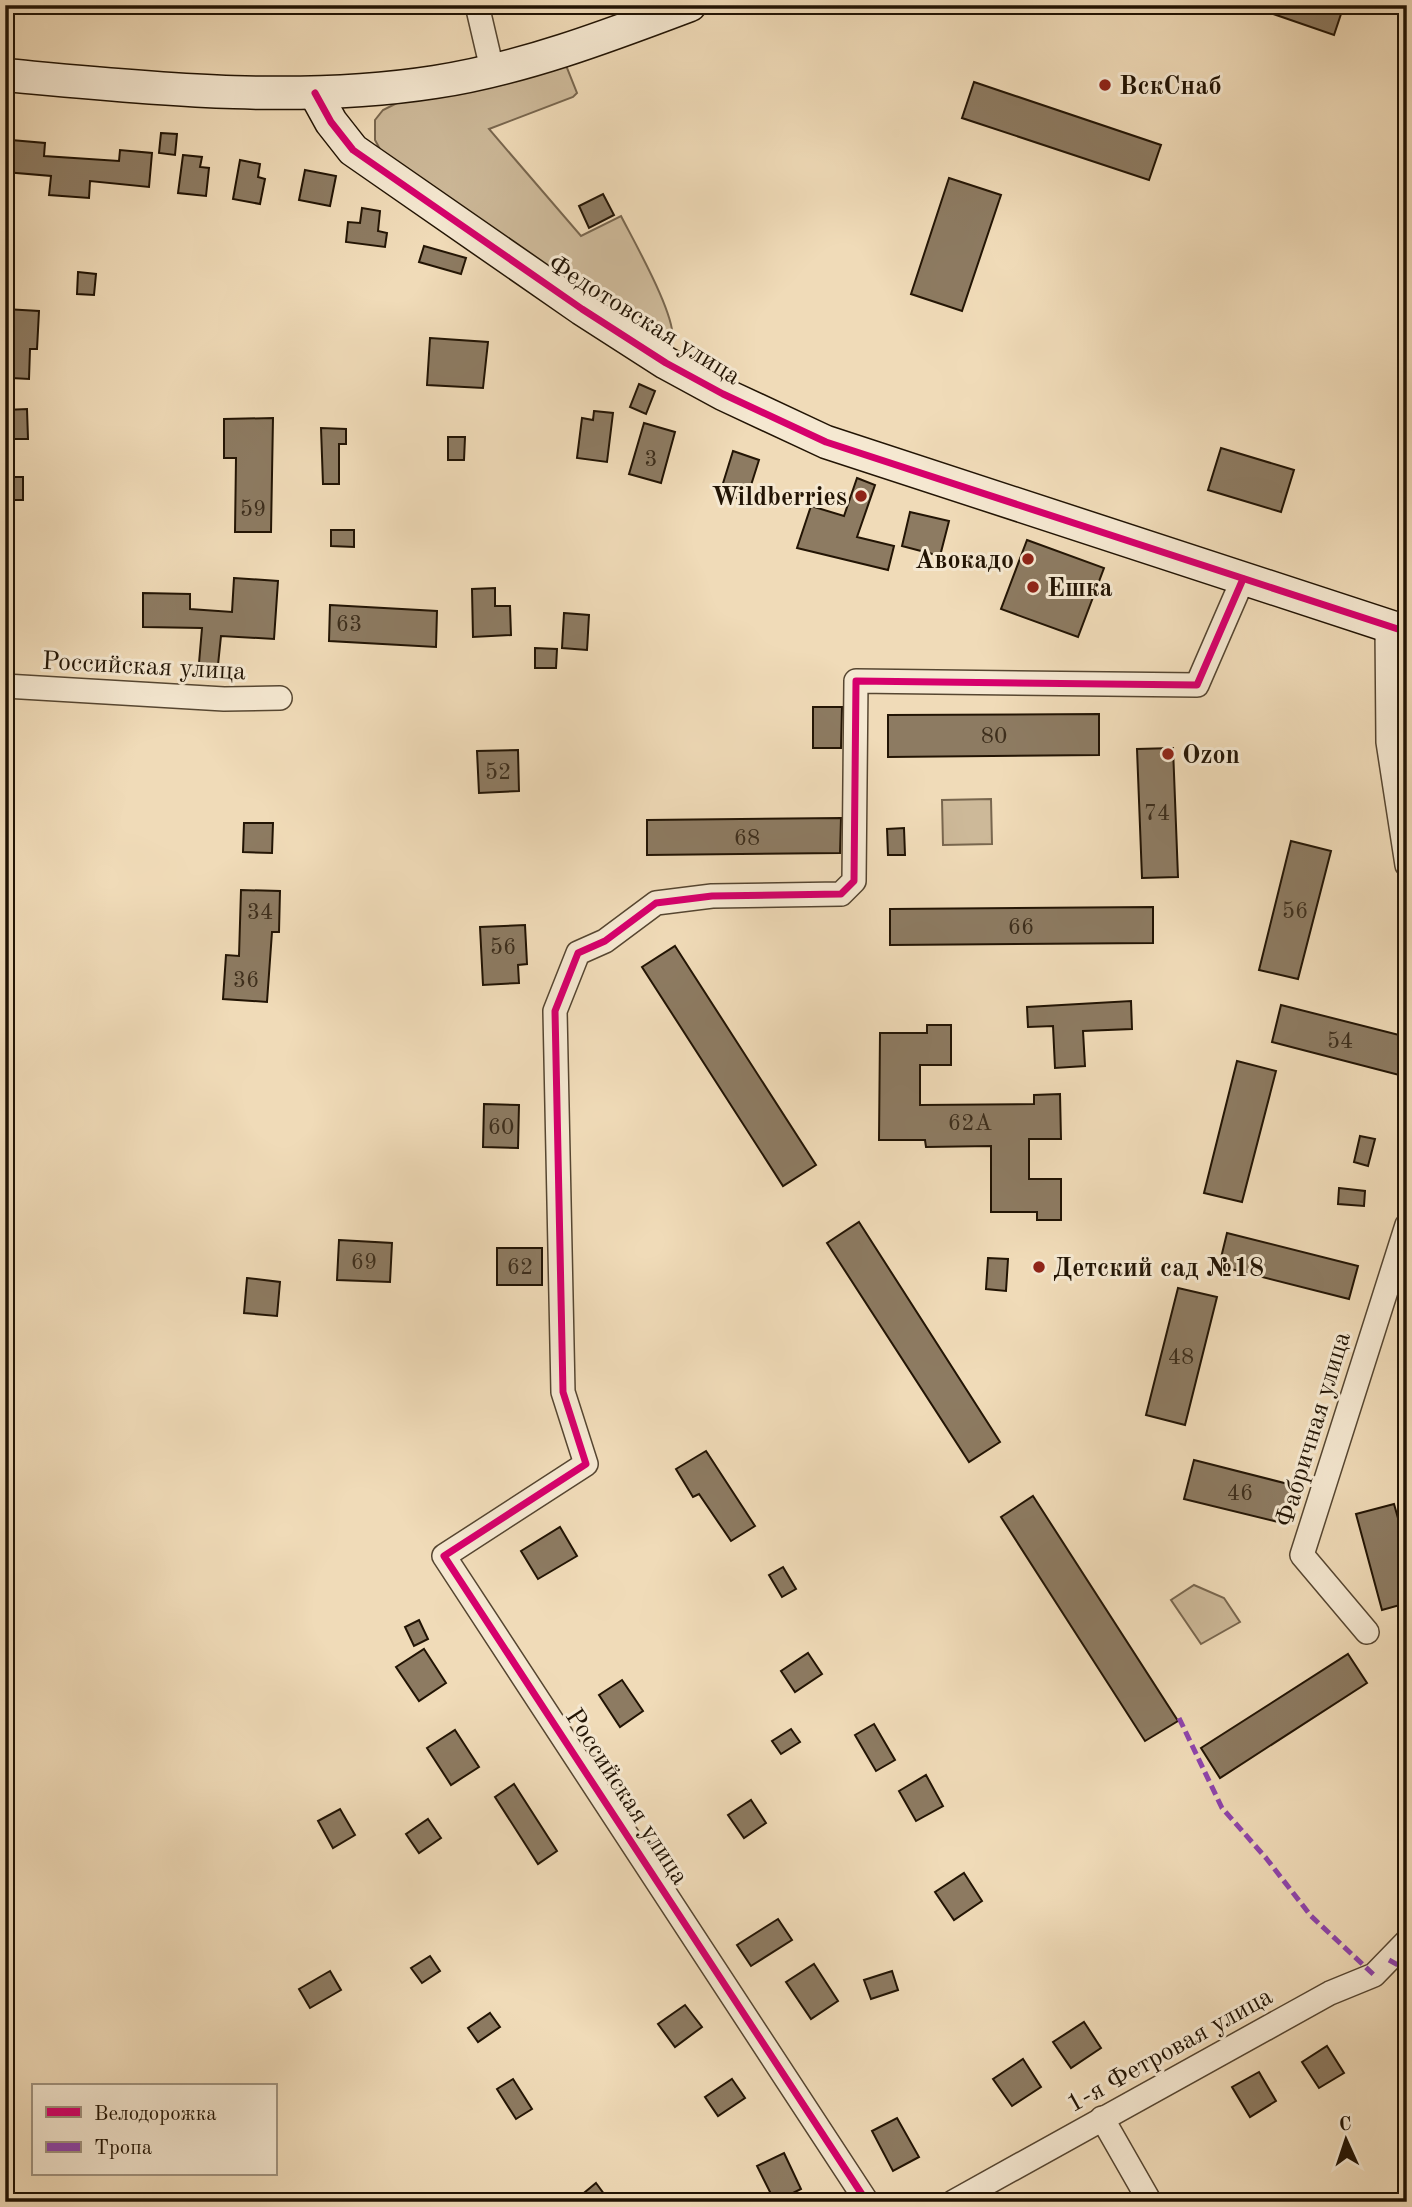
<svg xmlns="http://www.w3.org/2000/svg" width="1412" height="2207" font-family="'Old Standard TT',serif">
<rect width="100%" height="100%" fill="#f0dbb8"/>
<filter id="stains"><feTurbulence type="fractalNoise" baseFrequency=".00286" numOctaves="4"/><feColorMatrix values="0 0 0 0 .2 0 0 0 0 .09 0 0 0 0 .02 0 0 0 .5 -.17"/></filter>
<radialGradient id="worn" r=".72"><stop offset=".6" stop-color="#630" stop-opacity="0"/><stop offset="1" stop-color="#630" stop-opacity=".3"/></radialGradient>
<!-- green -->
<g fill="#cdb999" stroke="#78664e" stroke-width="2">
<path d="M 563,65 L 567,68 L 577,93 L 573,97 L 489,129 L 581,236 L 621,216 C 632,238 682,325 671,343 C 645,343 420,178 381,151 L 375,140 L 375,120 L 383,110 L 397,103 Z"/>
<path d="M 991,799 L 992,844 L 943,845 L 942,800 Z"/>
<path d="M 1194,1585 L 1224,1598 L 1240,1622 L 1201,1644 L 1171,1600 Z"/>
</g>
<!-- building -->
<g fill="#8d7b62" stroke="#221404" stroke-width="2">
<path d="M 1256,5 L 1344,5 L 1334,35 L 1256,8 Z"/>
<path d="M 974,82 L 1161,145 L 1149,180 L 962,118 Z"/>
<path d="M 161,133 L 177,134 L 175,155 L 159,153 Z"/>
<path d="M 11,140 L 45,143 L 44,156 L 119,161 L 120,150 L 152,153 L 149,187 L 90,181 L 89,198 L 49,195 L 51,176 L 5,172 L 5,152 L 10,153 Z"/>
<path d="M 183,155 L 202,157 L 200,167 L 209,168 L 206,196 L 178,193 Z"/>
<path d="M 240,160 L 260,164 L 258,177 L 265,179 L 260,204 L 233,199 Z"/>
<path d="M 305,170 L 336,176 L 330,206 L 299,200 Z"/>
<path d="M 949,178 L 1001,195 L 962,311 L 911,294 Z"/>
<path d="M 603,194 L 614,215 L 589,228 L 579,206 Z"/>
<path d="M 362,208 L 380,211 L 378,231 L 387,233 L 385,247 L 346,242 L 348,222 L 360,223 Z"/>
<path d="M 424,246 L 466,258 L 461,274 L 419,262 Z"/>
<path d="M 78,272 L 96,274 L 94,295 L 77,294 Z"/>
<path d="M 5,309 L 39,311 L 37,349 L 30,349 L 29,379 L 11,378 L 12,348 L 5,348 Z"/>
<path d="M 430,338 L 488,342 L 483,388 L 427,385 Z"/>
<path d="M 639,384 L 655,391 L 646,414 L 630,407 Z"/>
<path d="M 27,409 L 28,439 L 5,439 L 5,410 Z"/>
<path d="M 594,411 L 613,413 L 607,462 L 577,458 L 582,418 L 593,420 Z"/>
<path d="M 273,418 L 271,532 L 235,532 L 236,458 L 224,458 L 224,419 Z"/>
<path d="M 644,423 L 675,432 L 661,483 L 629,474 Z"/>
<path d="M 321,428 L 346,429 L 346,444 L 339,444 L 339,484 L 323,484 Z"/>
<path d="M 448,437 L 465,437 L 464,460 L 448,460 Z"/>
<path d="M 1221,448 L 1294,470 L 1281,512 L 1208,490 Z"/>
<path d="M 733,451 L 759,460 L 746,501 L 720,493 Z"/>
<rect x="5" y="477" width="18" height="23"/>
<path d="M 857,478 L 875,485 L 857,537 L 894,546 L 888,570 L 797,548 L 811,506 L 844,516 Z"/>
<path d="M 910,512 L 949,521 L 940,556 L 902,546 Z"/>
<path d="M 331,530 L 354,530 L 354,547 L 331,546 Z"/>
<path d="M 1027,540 L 1104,568 L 1078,637 L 1001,609 Z"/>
<path d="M 234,578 L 278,581 L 274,639 L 221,636 L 218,665 L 199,663 L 202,628 L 143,627 L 143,593 L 190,594 L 190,609 L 232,612 Z"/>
<path d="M 495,588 L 495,606 L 510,606 L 511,635 L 473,637 L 472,589 Z"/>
<path d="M 330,605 L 437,611 L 436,647 L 329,641 Z"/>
<path d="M 564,613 L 589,615 L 587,650 L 562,648 Z"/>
<path d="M 535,648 L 557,649 L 556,668 L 535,668 Z"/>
<path d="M 813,707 L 842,707 L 841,748 L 813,748 Z"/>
<path d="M 1099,714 L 1099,755 L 888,757 L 888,715 Z"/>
<path d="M 1173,748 L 1178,877 L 1142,878 L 1137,749 Z"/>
<path d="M 518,750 L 519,791 L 479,793 L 477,751 Z"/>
<path d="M 841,818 L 840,853 L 647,855 L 647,820 Z"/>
<path d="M 244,823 L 273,823 L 272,853 L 243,852 Z"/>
<path d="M 904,828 L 905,855 L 888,855 L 887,829 Z"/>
<path d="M 1291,841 L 1331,851 L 1298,979 L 1259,970 Z"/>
<path d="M 241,890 L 280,891 L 279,932 L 272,932 L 267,1002 L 223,999 L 226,955 L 239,956 Z"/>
<path d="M 1153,907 L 1153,943 L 890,945 L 890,909 Z"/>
<path d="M 525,925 L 527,964 L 518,965 L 519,983 L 483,985 L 480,927 Z"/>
<path d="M 675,946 L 816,1165 L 783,1186 L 642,967 Z"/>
<path d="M 1131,1001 L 1132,1029 L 1083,1031 L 1085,1066 L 1055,1068 L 1053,1026 L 1028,1027 L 1027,1007 Z"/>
<path d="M 1281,1005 L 1407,1037 L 1403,1076 L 1272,1042 Z"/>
<path d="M 927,1025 L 951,1025 L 951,1065 L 920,1065 L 920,1105 L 1034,1104 L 1034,1095 L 1060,1094 L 1061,1139 L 1029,1139 L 1029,1179 L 1061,1179 L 1061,1220 L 1037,1220 L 1037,1212 L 991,1212 L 991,1146 L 926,1147 L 925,1140 L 879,1140 L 880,1033 L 927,1033 Z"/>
<path d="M 1237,1061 L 1276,1071 L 1242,1202 L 1204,1193 Z"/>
<path d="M 484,1104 L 519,1105 L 518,1148 L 483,1147 Z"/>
<path d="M 1360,1136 L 1375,1139 L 1368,1166 L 1354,1162 Z"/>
<path d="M 1339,1188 L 1365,1191 L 1364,1206 L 1338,1204 Z"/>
<path d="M 859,1222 L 1000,1442 L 969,1462 L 827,1243 Z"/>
<path d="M 1227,1233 L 1358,1266 L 1349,1299 L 1219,1266 Z"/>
<path d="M 339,1240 L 392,1243 L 390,1282 L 337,1280 Z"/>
<rect x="497" y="1248" width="45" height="37"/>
<path d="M 988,1258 L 1008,1259 L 1006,1291 L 986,1289 Z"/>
<path d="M 247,1278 L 280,1282 L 277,1316 L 244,1313 Z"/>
<path d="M 1178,1288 L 1217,1297 L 1185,1425 L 1146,1415 Z"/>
<path d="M 706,1451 L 755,1526 L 731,1541 L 699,1494 L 693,1497 L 676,1469 Z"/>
<path d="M 1194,1460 L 1296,1486 L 1286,1524 L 1184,1499 Z"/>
<path d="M 1033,1496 L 1178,1721 L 1145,1741 L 1001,1517 Z"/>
<path d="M 1394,1504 L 1407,1550 L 1407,1603 L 1382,1610 L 1356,1514 Z"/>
<path d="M 560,1527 L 577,1556 L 538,1579 L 521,1551 Z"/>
<path d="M 783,1567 L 796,1589 L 782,1597 L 769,1575 Z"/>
<path d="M 419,1620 L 428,1639 L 414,1646 L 405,1627 Z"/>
<path d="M 424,1649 L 446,1683 L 419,1701 L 396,1667 Z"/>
<path d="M 808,1653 L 822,1674 L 795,1692 L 781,1671 Z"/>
<path d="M 1348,1654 L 1367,1683 L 1220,1778 L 1201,1748 Z"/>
<path d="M 622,1680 L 643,1711 L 620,1727 L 599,1695 Z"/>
<path d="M 874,1724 L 895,1760 L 876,1771 L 855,1735 Z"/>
<path d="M 791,1729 L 800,1742 L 781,1754 L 772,1741 Z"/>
<path d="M 455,1730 L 479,1767 L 451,1785 L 427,1748 Z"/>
<path d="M 926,1775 L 943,1806 L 916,1821 L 899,1791 Z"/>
<path d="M 514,1784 L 557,1851 L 538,1864 L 495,1797 Z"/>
<path d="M 751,1800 L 766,1823 L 744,1838 L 728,1815 Z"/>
<path d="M 340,1809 L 355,1835 L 333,1848 L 318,1821 Z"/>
<path d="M 428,1819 L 441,1838 L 419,1853 L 406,1834 Z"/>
<path d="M 964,1873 L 982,1901 L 954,1920 L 935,1892 Z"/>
<path d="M 778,1919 L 792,1940 L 751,1966 L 737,1945 Z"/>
<path d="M 430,1956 L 440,1971 L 422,1983 L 411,1968 Z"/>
<path d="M 814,1964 L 838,2001 L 811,2019 L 786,1982 Z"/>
<path d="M 330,1971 L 341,1990 L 310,2008 L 299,1989 Z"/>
<path d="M 892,1971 L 898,1990 L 871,1999 L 864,1980 Z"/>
<path d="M 685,2005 L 702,2027 L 675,2047 L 658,2024 Z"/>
<path d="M 490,2013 L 500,2027 L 478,2042 L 468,2028 Z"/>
<path d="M 1084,2022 L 1101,2048 L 1071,2068 L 1053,2042 Z"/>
<path d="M 1327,2046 L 1344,2073 L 1319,2088 L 1302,2062 Z"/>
<path d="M 1023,2059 L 1041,2087 L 1012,2106 L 993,2079 Z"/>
<path d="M 1259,2072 L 1276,2101 L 1250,2117 L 1232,2087 Z"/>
<path d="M 513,2079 L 532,2109 L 516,2119 L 497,2089 Z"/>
<path d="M 732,2079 L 745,2098 L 718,2116 L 705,2097 Z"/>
<path d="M 897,2118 L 919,2157 L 893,2171 L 872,2131 Z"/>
<path d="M 784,2153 L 801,2189 L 775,2202 L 757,2166 Z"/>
<path d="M 596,2183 L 610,2202 L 573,2202 Z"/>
</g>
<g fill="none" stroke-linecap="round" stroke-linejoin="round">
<!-- street casing -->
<g stroke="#564631" stroke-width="26">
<g id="street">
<path d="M 477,5 L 492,69"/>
<path d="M 1387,627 L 1388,742 L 1407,865"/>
<path d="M 5,686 L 224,699 L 280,698"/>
<path d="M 1367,1632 L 1302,1555 L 1407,1225"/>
<path d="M 1102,2118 L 1150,2202"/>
<path d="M 867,2202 L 444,1556 L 586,1464 L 563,1392 L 555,1011 L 578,953 L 605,941 L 656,903 L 712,896 L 841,894 L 854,881 L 856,681 L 1197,685 L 1243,579"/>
<path d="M 953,2202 L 1330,1993 L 1374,1975 L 1407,1941"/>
</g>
</g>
<!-- secondary casing -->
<g stroke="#221404" stroke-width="35">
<g id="secondary">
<path d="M 5,75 C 147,88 293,104 435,82 C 521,69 608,36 690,5"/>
<path d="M 315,93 L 331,122 L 353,150 L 582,309 L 666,363 L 723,394 L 826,442 L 1407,632"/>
</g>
</g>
<!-- street -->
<use href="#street" stroke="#f5e8d1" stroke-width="23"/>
<!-- secondary -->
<use href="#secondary" stroke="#f5e8d1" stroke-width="32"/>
<!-- quiet -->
<g stroke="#8e44ad" stroke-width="5" stroke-dasharray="10 5" stroke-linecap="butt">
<path d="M 1179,1718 L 1222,1808 L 1266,1858 L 1311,1916 L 1374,1975"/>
<path d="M 1389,1960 L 1407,1970"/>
</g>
<!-- cycleway casing -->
<g stroke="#f5e8d1" stroke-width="11">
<g id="cycleway">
<path d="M 315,93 L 331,122 L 353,150 L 582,309 L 666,363 L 723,394 L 826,442 L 1407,632"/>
<path d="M 867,2202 L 444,1556 L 586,1464 L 563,1392 L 555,1011 L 578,953 L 605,941 L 656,903 L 712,896 L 841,894 L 854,881 L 856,681 L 1197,685 L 1243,579"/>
</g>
</g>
<!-- cycleway -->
<use href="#cycleway" stroke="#d6006c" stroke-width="7"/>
</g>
<!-- markers -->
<g fill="#8f2418" stroke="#f5e8d1" stroke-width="2.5">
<circle cx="1105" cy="85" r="7"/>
<circle cx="861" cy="496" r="7"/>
<circle cx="1028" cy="559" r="7"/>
<circle cx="1033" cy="587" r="7"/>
<circle cx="1168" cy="754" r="7"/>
<circle cx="1039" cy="1267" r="7"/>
</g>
<g text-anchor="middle" stroke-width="6" stroke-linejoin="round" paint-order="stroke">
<!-- number labels -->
<g font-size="23" fill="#3d2e1c">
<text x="651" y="466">3</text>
<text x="253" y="516">59</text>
<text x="349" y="631">63</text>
<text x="994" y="743">80</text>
<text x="498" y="779">52</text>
<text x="1157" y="820">74</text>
<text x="747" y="845">68</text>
<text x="1295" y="918">56</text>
<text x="260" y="919">34</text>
<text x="1021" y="934">66</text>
<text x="503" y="954">56</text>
<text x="246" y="987">36</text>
<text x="1340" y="1048">54</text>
<text x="970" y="1130">62А</text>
<text x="501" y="1134">60</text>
<text x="364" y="1269">69</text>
<text x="520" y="1274">62</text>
<text x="1181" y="1364">48</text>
<text x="1240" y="1500">46</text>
</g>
<!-- poi labels -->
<g font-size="26" font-weight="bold" fill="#221404" stroke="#f5e8d1" text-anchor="start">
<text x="1119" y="94">ВскСнаб</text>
<text x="847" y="505" text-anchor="end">Wildberries</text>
<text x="1014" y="568" text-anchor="end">Авокадо</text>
<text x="1047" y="596">Ешка</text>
<text x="1182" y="763">Ozon</text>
<text x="1053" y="1276">Детский сад №18</text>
</g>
<!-- street labels -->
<g font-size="26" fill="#221404" stroke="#f5e8d1">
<text transform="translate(645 319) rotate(32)" y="9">Федотовская улица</text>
<text transform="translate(144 665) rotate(3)" y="9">Российская улица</text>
<text transform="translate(1312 1429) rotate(-73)" y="9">Фабричная улица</text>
<text transform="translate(628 1796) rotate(57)" y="9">Российская улица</text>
<text transform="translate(1169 2049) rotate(-29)" y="9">1-я Фетровая улица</text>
</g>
</g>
<!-- margin -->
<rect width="1412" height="2207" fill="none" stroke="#f0dbb8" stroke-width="28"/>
<rect x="7" y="7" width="1398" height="2193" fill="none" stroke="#221404" stroke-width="3.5"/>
<rect x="14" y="14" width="1384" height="2179" fill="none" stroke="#221404" stroke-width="2"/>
<!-- legend -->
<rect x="32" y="2084" width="245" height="91" fill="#f5e8d1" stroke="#a1937f" stroke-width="2"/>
<rect x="46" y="2107" width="35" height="10" fill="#d6006c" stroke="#a1937f" stroke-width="2"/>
<text x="94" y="2120" font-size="21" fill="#221404">Велодорожка</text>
<rect x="46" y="2142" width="35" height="10" fill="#8e44ad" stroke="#a1937f" stroke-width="2"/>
<text x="94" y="2154" font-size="21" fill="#221404">Тропа</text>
<!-- north arrow -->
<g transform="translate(1346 2140) rotate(357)" stroke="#f5e8d1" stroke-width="5" paint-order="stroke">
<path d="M0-5L12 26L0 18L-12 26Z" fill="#221404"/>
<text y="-10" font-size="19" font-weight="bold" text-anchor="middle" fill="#221404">С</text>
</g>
<rect width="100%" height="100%" filter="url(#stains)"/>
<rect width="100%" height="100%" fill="url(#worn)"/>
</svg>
